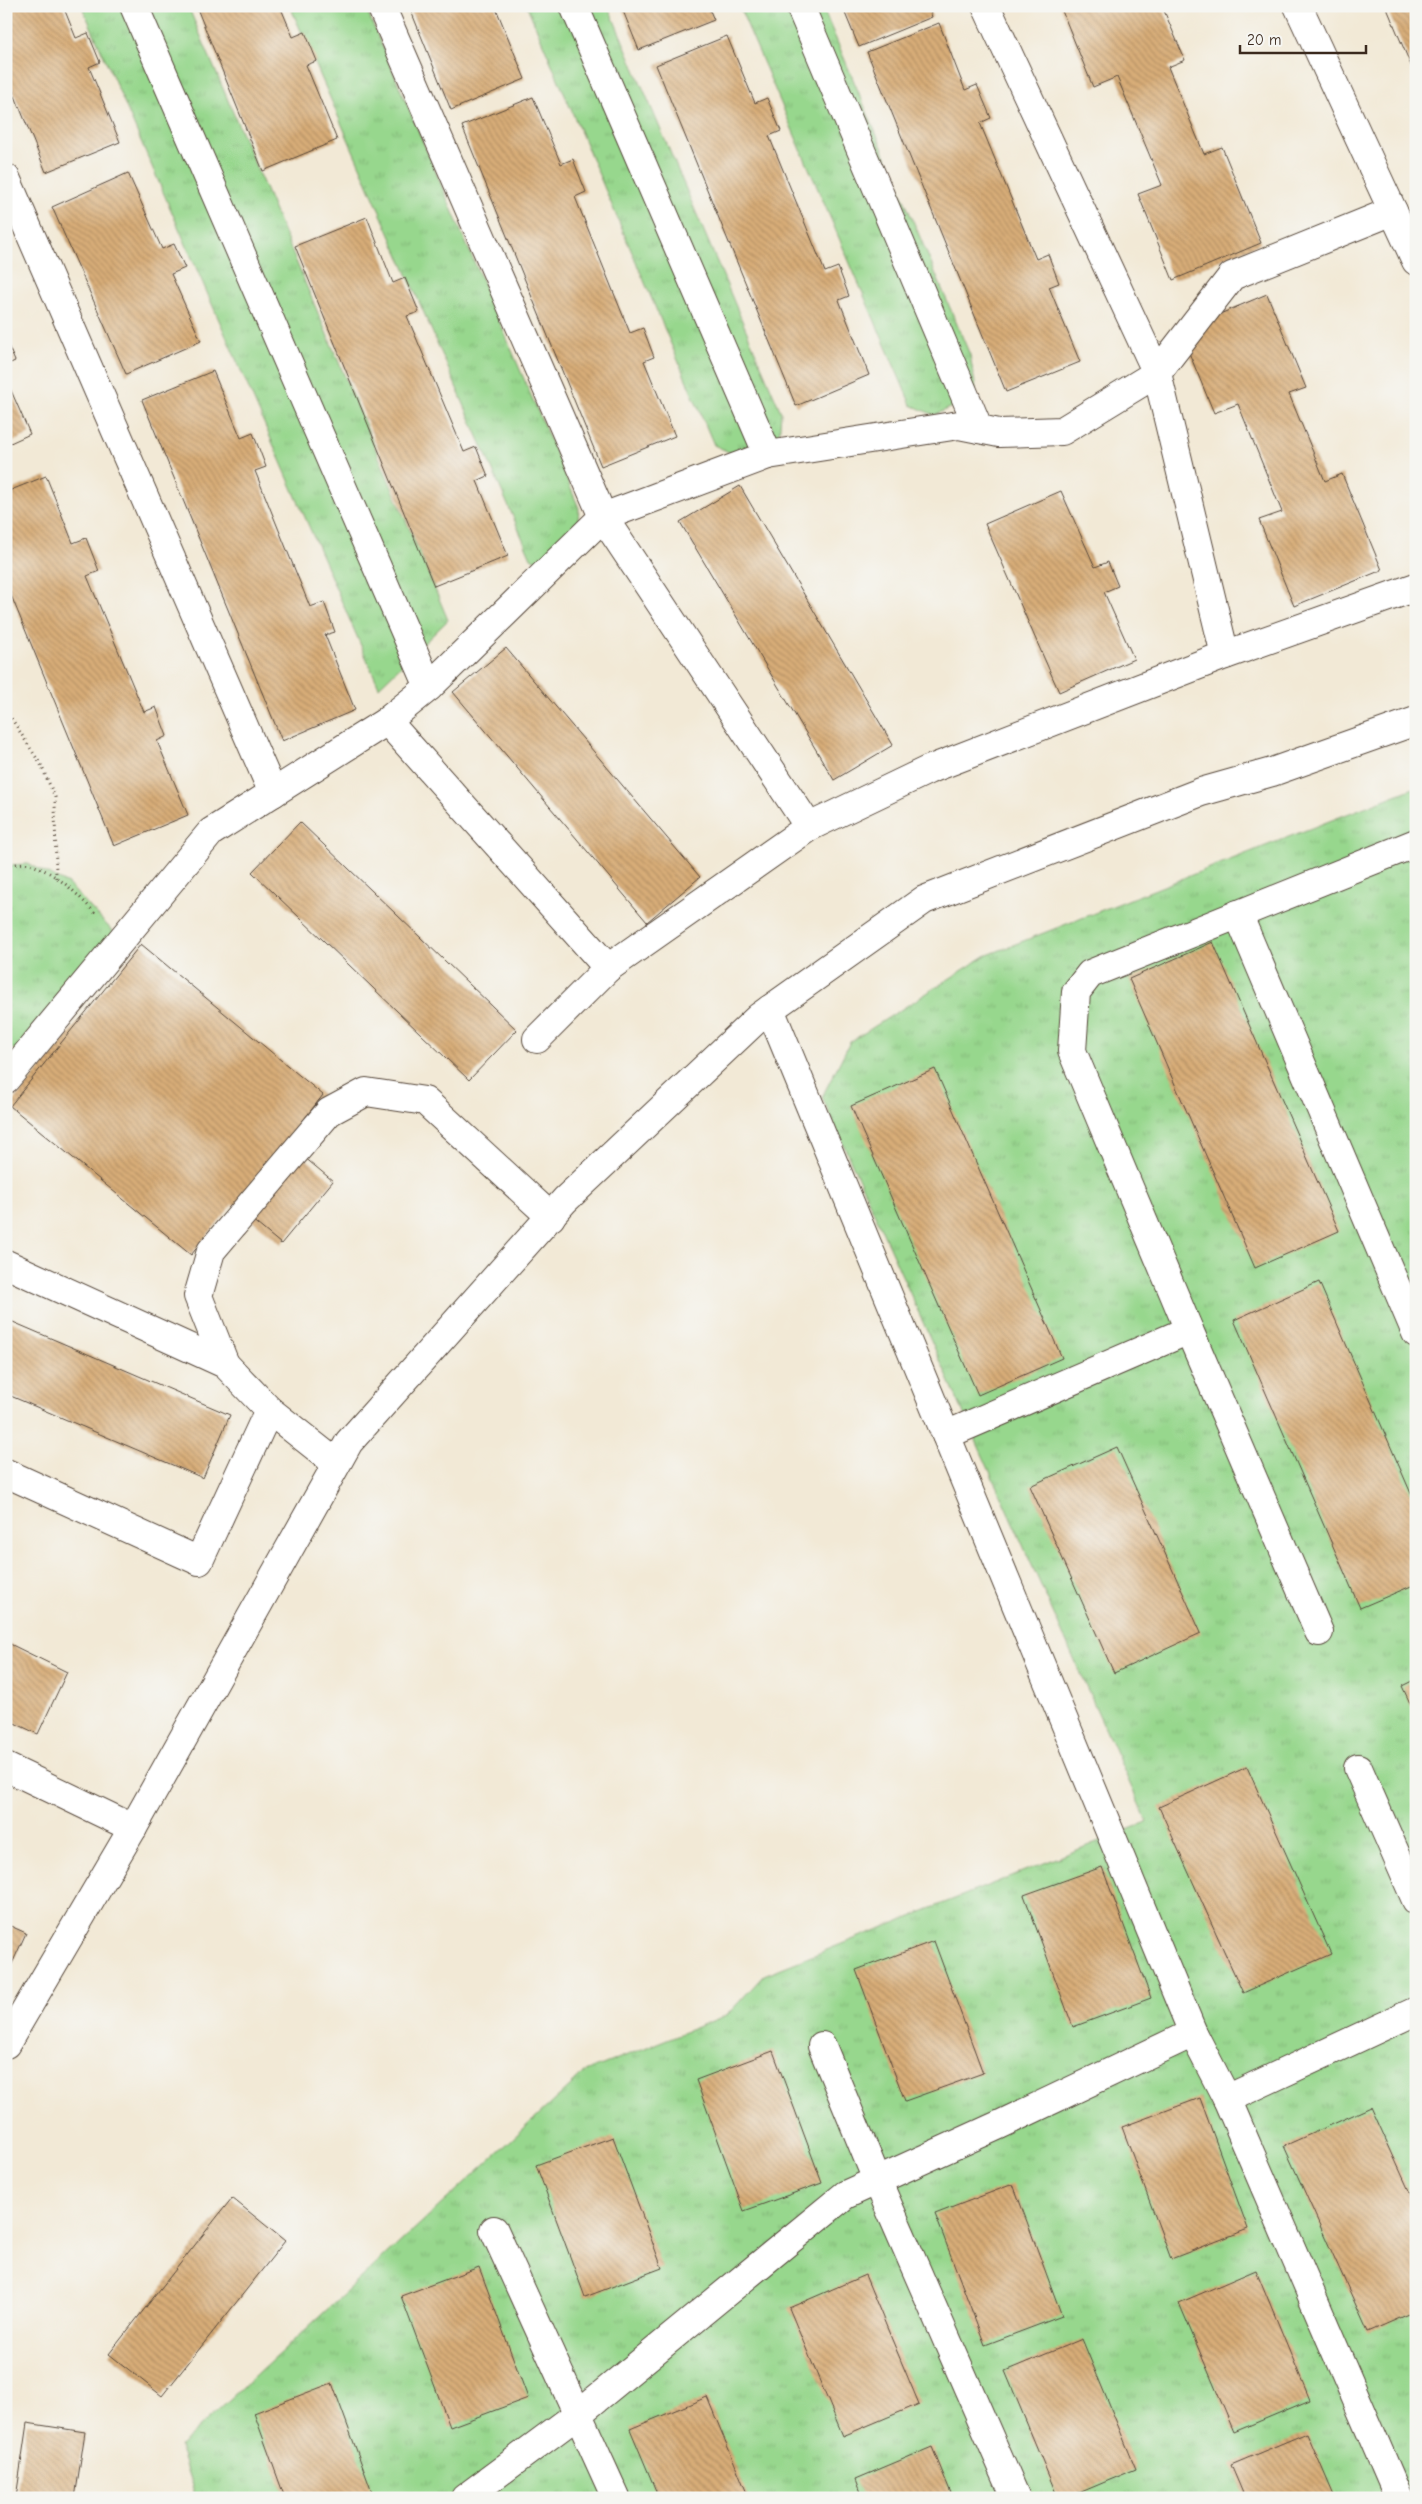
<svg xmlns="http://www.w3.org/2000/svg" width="1422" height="2504" font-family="'Comic Neue',sans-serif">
<defs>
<pattern id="grass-tufts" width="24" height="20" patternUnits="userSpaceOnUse" patternTransform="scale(1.25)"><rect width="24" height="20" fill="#97d78d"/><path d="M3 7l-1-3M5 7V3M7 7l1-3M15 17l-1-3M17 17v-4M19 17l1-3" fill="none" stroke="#83b979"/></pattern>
<pattern id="building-back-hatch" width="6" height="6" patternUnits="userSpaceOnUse" patternTransform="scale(1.25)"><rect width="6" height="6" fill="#d8ad78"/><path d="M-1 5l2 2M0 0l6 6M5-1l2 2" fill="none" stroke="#b08d62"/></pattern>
</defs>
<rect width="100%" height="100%" fill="#f6f6f2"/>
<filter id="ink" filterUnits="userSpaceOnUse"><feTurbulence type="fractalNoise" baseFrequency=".02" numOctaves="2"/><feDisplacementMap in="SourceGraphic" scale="10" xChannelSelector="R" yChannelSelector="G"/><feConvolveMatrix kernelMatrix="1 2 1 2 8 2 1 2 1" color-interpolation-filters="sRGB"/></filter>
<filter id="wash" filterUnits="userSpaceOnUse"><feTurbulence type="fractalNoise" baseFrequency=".0096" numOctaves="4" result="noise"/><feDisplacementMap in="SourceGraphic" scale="20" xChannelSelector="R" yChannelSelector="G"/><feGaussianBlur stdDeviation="1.12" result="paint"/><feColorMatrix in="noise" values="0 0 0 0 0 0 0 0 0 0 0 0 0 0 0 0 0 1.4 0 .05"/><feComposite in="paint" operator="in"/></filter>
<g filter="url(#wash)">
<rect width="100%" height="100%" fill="#f2e9d6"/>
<!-- grass -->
<g fill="url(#grass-tufts)" stroke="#698056">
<path d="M 82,6 L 188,6 L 448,620 L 379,687 Z"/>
<path d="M 290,6 L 365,6 L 579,508 L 578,521 L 557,548 L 539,563 L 531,558 Z"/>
<path d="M 527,6 L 608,6 L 781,412 L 779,440 L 737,456 L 714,445 Z"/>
<path d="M 739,6 L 822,6 L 970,355 L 976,389 L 955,406 L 934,415 L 911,405 Z"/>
<path d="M 1416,787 L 1416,2498 L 196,2498 L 179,2446 L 585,2072 L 727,2015 L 764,1975 L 1147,1822 L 822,1097 L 850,1042 L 985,956 Z"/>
<path d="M 28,864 L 68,884 L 122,941 L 25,1056 L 6,1045 L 6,865 Z"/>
</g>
<g id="blocks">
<!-- building -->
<g fill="url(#building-back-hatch)">
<path d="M 6,6 L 63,6 L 76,38 L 88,33 L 100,62 L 89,67 L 120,142 L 46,172 L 6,74 Z"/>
<path d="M 196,6 L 280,6 L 293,37 L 305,32 L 317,61 L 306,65 L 337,140 L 263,171 Z"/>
<path d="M 409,6 L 495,6 L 525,79 L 451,110 Z"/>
<path d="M 621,6 L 708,6 L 714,20 L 639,50 Z"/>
<path d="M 842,6 L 928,6 L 932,17 L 859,47 Z"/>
<path d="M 1060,6 L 1162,6 L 1185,60 L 1168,67 L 1204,154 L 1222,147 L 1261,243 L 1173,280 L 1138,194 L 1162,185 L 1117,77 L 1093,87 Z"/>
<path d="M 1386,6 L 1416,6 L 1416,66 L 1412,68 Z"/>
<path d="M 939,23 L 965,90 L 977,85 L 991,118 L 980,123 L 1036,259 L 1048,254 L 1059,283 L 1049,287 L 1080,362 L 1006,392 L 867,52 Z"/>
<path d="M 727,36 L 755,103 L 767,98 L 781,131 L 769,136 L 825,272 L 838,267 L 849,296 L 839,300 L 869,375 L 796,406 L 656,65 Z"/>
<path d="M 533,97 L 561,164 L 573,159 L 586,192 L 575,197 L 630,333 L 643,328 L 654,357 L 644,361 L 675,436 L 601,466 L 462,126 Z"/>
<path d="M 128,173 L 162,249 L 174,244 L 185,268 L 171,274 L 201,341 L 126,374 L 52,207 Z"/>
<path d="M 367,217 L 393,283 L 405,278 L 419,312 L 407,316 L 464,452 L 476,447 L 488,476 L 477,481 L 508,556 L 434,586 L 295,246 Z"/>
<path d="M 1267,294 L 1306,388 L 1289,394 L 1325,481 L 1342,474 L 1382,570 L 1294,606 L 1259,520 L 1282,512 L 1238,404 L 1214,413 L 1180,331 Z"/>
<path d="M 6,341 L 15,361 L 6,365 Z"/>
<path d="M 213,371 L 241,438 L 253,433 L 266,467 L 255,471 L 310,607 L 324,602 L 335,632 L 325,635 L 355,710 L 282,741 L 142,400 Z"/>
<path d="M 6,379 L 30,434 L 6,445 Z"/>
<path d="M 46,476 L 73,543 L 86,538 L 99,571 L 87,576 L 144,712 L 156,707 L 167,736 L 157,741 L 188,815 L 114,846 L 6,583 L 6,492 Z"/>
<path d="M 740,486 L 893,745 L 834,780 L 680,522 Z"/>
<path d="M 1061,491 L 1095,567 L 1108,562 L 1118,586 L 1104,592 L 1134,659 L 1059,692 L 985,524 Z"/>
<path d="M 506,648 L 700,877 L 647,922 L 453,692 Z"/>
<path d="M 300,822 L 517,1030 L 469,1080 L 252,872 Z"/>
<path d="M 1213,942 L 1339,1231 L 1255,1268 L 1129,979 Z"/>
<path d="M 141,944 L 323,1095 L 286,1142 L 333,1181 L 281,1244 L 233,1204 L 191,1255 L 10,1106 Z"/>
<path d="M 935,1069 L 1062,1358 L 978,1395 L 851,1106 Z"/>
<path d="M 1319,1282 L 1416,1505 L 1416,1584 L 1360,1608 L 1234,1320 Z"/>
<path d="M 6,1319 L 230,1415 L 203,1478 L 6,1394 Z"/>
<path d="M 1117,1447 L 1201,1633 L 1114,1673 L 1030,1486 Z"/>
<path d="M 6,1642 L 67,1672 L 38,1734 L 6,1719 Z"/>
<path d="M 1416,1679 L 1416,1716 L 1402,1686 Z"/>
<path d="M 1247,1767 L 1331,1954 L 1243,1993 L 1159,1807 Z"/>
<path d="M 1102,1867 L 1151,1998 L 1073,2027 L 1024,1895 Z"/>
<path d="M 6,1924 L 26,1933 L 6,1977 Z"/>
<path d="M 934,1941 L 983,2073 L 905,2101 L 856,1970 Z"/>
<path d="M 773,2051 L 822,2183 L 744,2211 L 696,2080 Z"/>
<path d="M 1200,2098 L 1248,2229 L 1171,2259 L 1122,2127 Z"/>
<path d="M 1371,2107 L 1416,2206 L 1416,2311 L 1368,2332 L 1284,2146 Z"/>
<path d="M 613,2137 L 662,2268 L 585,2297 L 536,2165 Z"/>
<path d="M 1013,2184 L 1062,2316 L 985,2345 L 935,2214 Z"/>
<path d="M 232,2198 L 285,2241 L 162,2396 L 109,2354 Z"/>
<path d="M 479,2267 L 528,2398 L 450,2427 L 401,2296 Z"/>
<path d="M 1256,2270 L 1310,2400 L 1234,2432 L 1179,2303 Z"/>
<path d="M 865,2275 L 919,2404 L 843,2436 L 789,2308 Z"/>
<path d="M 1082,2339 L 1136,2469 L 1067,2498 L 1058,2498 L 1005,2371 Z"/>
<path d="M 332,2383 L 374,2498 L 285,2498 L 254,2413 Z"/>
<path d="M 707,2397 L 749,2498 L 659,2498 L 630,2429 Z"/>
<path d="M 27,2423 L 85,2432 L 75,2498 L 16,2498 Z"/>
<path d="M 1307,2433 L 1335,2498 L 1245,2498 L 1231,2465 Z"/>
<path d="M 932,2447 L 953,2498 L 863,2498 L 856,2479 Z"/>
</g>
</g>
</g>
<g filter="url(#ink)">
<use href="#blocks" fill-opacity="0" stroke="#56473a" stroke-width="1"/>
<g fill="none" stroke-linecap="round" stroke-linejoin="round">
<!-- minor casing -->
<g stroke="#56473a" stroke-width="30">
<g id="minor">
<path d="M 134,6 L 429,687"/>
<path d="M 381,6 L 603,517 L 809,827"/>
<path d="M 574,6 L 768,455"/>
<path d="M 800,6 L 979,429"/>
<path d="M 986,6 L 1157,373 L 1225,655"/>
<path d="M 1298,6 L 1416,261"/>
<path d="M 6,178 L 273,793"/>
<path d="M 387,721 L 429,687 L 603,517 L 768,455 L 959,425 L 999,433 L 1062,431 L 1157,373 L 1232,276 L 1393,211"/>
<path d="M 1238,914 L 1416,1333"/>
<path d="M 770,1009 L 1193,2033"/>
<path d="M 537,1039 L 608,968 L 809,827 L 928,770 L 1225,655 L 1416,587"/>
<path d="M 6,1079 L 211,832 L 387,721 L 608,968"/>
<path d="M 6,1264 L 225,1364 L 269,1410 L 199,1561 L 6,1473"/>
<path d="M 1189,1330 L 1319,1632"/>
<path d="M 225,1364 L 198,1296 L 211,1251 L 329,1112 L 366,1092 L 425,1101 L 551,1217"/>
<path d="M 269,1410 L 336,1463"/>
<path d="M 946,1435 L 1189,1330 L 1072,1051 L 1076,992 L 1090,974 L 1416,843"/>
<path d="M 6,1767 L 133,1828"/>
<path d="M 1358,1768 L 1416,1900"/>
<path d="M 6,2044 L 133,1828 L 349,1442 L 565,1200 L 759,1017 L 924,900 L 1201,792 L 1272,772 L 1416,721"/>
<path d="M 822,2046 L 877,2180 L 1016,2498"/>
<path d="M 1227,2099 L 1416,2011"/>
<path d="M 494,2230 L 616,2498"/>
<path d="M 465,2498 L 578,2414 L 845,2195 L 999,2125 L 1193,2033 L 1227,2099 L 1399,2498"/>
</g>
</g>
<!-- path -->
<g stroke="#56473a" stroke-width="3" stroke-dasharray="1 4" stroke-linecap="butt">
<path d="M 6,710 L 41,765 L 55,797 L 56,878"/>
<path d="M 6,865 C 13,865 23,862 29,864 C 58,873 77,894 97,915"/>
</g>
<!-- minor -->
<use href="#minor" stroke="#fff" stroke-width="28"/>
</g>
</g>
<!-- margin -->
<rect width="1422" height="2504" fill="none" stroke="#f6f6f2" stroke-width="25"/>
<!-- scale -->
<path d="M1240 45v8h126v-8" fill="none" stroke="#3b2a1e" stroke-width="2.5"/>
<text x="1247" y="45" font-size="15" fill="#3b2a1e" stroke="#f6f6f2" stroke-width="4" paint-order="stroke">20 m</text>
</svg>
